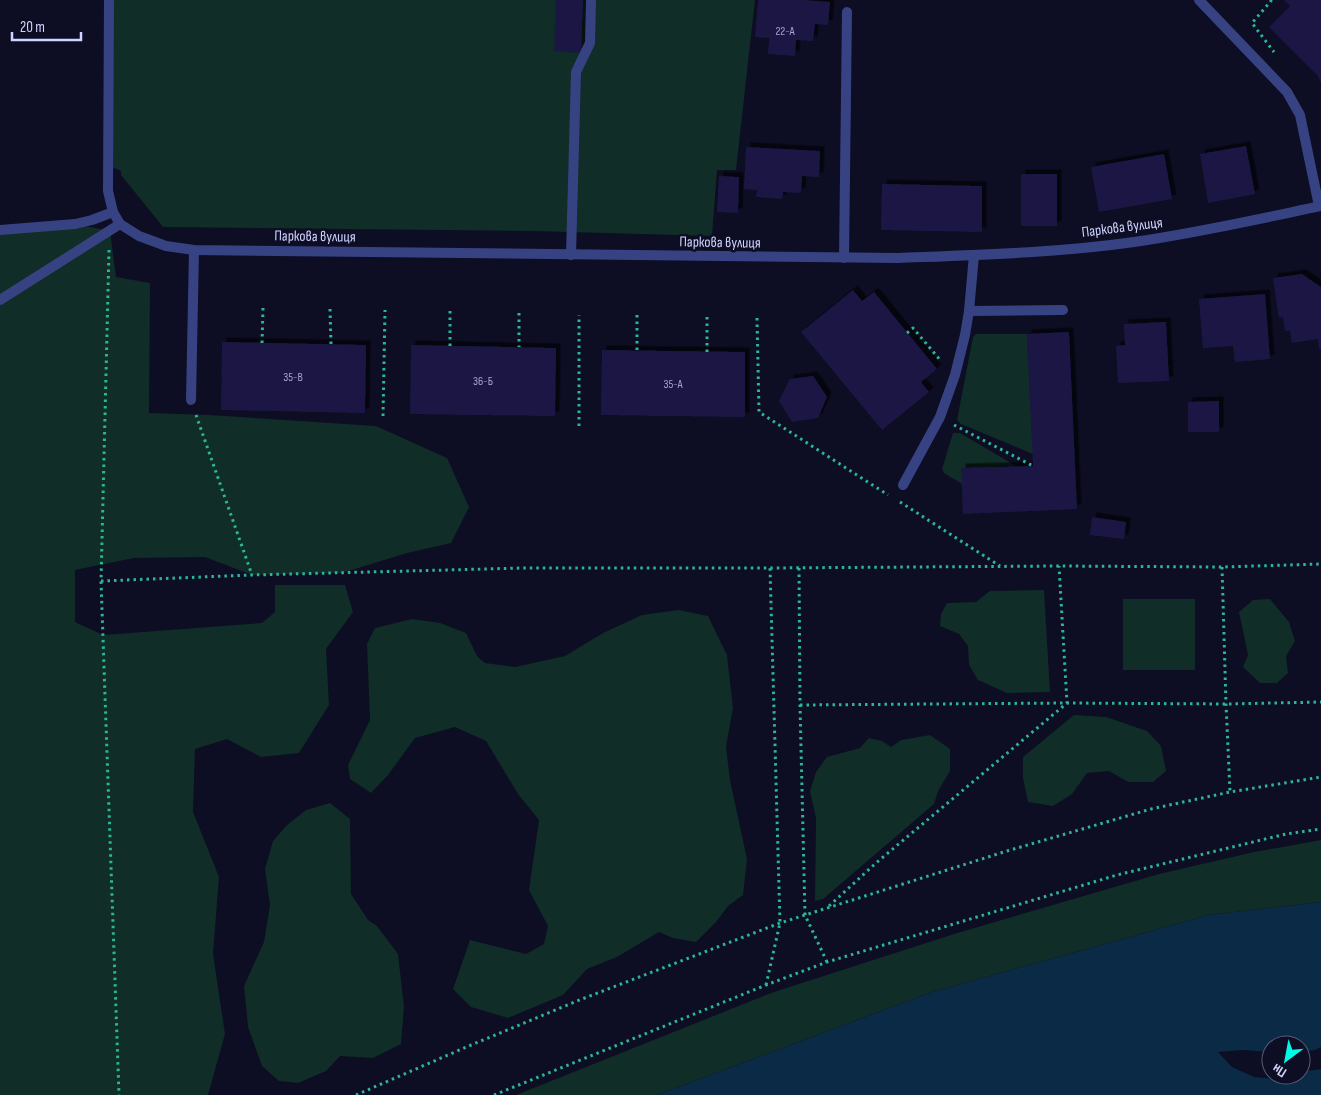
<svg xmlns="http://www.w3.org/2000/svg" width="1321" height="1095" font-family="'Sofia Sans Condensed',sans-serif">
<defs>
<filter id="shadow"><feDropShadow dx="4.5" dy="-4.5" stdDeviation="0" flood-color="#0009"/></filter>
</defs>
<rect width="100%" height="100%" fill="#0d0d23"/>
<!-- green -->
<g fill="#102d27">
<path d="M 109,0 L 755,0 L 736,170 L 717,170 L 712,236 L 532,231 L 163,227 L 121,175 L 121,171 L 108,165 Z"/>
<path d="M 75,224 L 110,231 L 116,277 L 150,283 L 149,413 L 209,415 L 376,426 L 447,458 L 469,507 L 451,543 L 407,553 L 342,573 L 252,575 L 205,557 L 134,558 L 75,570 L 75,622 L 103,635 L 262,623 L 275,612 L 275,585 L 345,585 L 353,612 L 326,649 L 329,705 L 299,753 L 261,757 L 227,739 L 195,749 L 193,812 L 219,877 L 213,954 L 225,1034 L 208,1095 L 0,1095 L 0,233 Z"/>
<path d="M 976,334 L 1027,334 L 1033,454 L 961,424 L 957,420 L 973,337 Z"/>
<path d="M 953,433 L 960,433 L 1016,466 L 962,469 L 962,484 L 944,473 L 942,469 Z"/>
<path d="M 1044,590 L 1050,692 L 1007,693 L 978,680 L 969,665 L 968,646 L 959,634 L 940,626 L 941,614 L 947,603 L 976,602 L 990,591 Z"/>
<rect x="1123" y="599" width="72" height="71"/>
<path d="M 1270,599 L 1289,622 L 1295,641 L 1286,656 L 1288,673 L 1277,683 L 1260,683 L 1243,667 L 1248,655 L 1239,612 L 1253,600 Z"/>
<path d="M 678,610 L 708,616 L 727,655 L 733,708 L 726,747 L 730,780 L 747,859 L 743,895 L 728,906 L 716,922 L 696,942 L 673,938 L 659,932 L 617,957 L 587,969 L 563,995 L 508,1018 L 471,1007 L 453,989 L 470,940 L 526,954 L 544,944 L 548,926 L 529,890 L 539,820 L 518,794 L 486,741 L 455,727 L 415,738 L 388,775 L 371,793 L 350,779 L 348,765 L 370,720 L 367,644 L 375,628 L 412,619 L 440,623 L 466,633 L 477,656 L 485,663 L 515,667 L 565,656 L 603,633 L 642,615 Z"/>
<path d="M 1074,715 L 1106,717 L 1147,731 L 1161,746 L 1166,771 L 1153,782 L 1128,782 L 1109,771 L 1087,773 L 1072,794 L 1053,806 L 1028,802 L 1023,778 L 1023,757 Z"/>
<path d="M 930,735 L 950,749 L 950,771 L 938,791 L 934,804 L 823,899 L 815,901 L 816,818 L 810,791 L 816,772 L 827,757 L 860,748 L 869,738 L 882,741 L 891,747 L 901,740 Z"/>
<path d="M 330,803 L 350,819 L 351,894 L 368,920 L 377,926 L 398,954 L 404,1007 L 401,1044 L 373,1058 L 340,1056 L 326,1071 L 298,1083 L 279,1081 L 262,1066 L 248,1027 L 244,986 L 264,942 L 270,905 L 265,869 L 273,841 L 287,825 L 306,810 Z"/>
<path d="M 1321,840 L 1321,902 L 1209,915 L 932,992 L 657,1095 L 516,1095 L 771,993 L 954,934 L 1159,874 L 1254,852 Z"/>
</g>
<!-- water -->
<path fill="#0a2a45" d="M 1321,902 L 1321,1047 L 1315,1050 L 1301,1052 L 1301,1045 L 1271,1045 L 1271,1052 L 1243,1050 L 1218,1052 L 1232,1067 L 1254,1077 L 1274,1079 L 1290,1075 L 1301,1075 L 1301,1072 L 1321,1069 L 1321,1095 L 657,1095 L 932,992 L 1209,915 Z"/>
<!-- building -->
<g fill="#1a1945" filter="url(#shadow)">
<path d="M 556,0 L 583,0 L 581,53 L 554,51 Z"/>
<path d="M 758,0 L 803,0 L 830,2 L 828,25 L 815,24 L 813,41 L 796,40 L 795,56 L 768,54 L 769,38 L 755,37 Z"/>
<path d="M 1284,0 L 1321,0 L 1321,83 L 1318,76 L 1269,27 L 1290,6 Z"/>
<path d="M 1246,146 L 1255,194 L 1208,203 L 1200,154 Z"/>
<path d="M 746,147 L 820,151 L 819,177 L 802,176 L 801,193 L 783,192 L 782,199 L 756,197 L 757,190 L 744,189 Z"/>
<path d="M 1164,154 L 1172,199 L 1099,212 L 1091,167 Z"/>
<rect x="1021" y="174" width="36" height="52"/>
<path d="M 719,176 L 739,177 L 738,213 L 717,212 Z"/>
<path d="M 882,184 L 982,186 L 982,232 L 881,230 Z"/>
<path d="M 1302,274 L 1321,287 L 1321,349 L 1319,349 L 1318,339 L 1292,343 L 1290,331 L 1285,331 L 1283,317 L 1279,318 L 1273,278 Z"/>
<path d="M 853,290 L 862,301 L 874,292 L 937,369 L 921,382 L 929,392 L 882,430 L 801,332 Z"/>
<path d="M 1265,294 L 1270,359 L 1235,362 L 1233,346 L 1203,348 L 1199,299 Z"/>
<path d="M 1166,322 L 1169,381 L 1118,383 L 1116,346 L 1125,345 L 1124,324 Z"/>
<path d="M 1069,332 L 1077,509 L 963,514 L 961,468 L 1033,466 L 1027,334 Z"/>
<path d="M 222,342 L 366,345 L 365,413 L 221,410 Z"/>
<path d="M 411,345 L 556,348 L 555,416 L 410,414 Z"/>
<path d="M 602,350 L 745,352 L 745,417 L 601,415 Z"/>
<path d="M 813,376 L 827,397 L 818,418 L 792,422 L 779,401 L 790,379 Z"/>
<path d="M 1219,401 L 1219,432 L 1188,432 L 1188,402 Z"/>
<path d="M 1092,517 L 1126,522 L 1124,539 L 1090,535 Z"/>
</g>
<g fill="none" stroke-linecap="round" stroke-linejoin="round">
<!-- path -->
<g stroke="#2bb795" stroke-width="3" stroke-dasharray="2.5 4" stroke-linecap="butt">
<path d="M 1270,0 L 1271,1 L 1252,23 L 1274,52"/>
<path d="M 109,250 L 101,581 L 119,1095"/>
<path d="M 330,309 L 331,344"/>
<path d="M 450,311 L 450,346"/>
<path d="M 519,313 L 519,347"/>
<path d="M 637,315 L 637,351"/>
<path d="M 757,318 L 759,412 L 888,495"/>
<path d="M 907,333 L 913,328 L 941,361"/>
<path d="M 262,343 L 263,308"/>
<path d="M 707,352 L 707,317"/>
<path d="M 196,415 L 252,575"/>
<path d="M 383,416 L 385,310"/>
<path d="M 954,425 L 1033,466"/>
<path d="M 579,426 L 579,315"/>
<path d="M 900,502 L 1000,566"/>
<path d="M 1222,567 L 1226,704 L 1230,792"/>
<path d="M 799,568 L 800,705 L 805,915 L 827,962"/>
<path d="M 101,581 L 252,575 L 524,568 L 770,568 L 1059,566 L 1222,567 L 1321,564"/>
<path d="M 800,705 L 1067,703 L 1226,704 L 1321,702"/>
<path d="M 829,906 L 876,863 L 1067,703 L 1059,566"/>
<path d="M 766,985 L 780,923 L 770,568"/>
<path d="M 356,1095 L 471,1045 L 582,999 L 780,923 L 1007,851 L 1151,809 L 1230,792 L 1321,777"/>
<path d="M 494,1095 L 766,985 L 827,962 L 1117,875 L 1286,834 L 1321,829"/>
</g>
<!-- service -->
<g stroke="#374283" stroke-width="10">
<path d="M 1199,0 L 1287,92 L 1300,115 L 1319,206"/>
<path d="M 0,230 L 75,224 L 92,220 L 113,212"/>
<path d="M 571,255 L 576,72 L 590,43 L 591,0"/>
<path d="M 844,258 L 847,12"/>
<path d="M 969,311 L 1063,310"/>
<path d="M 191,400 L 194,250"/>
<path d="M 903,485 L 940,417 L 955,375 L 965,335 L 969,311 L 974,255"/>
</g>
<!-- minor -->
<g stroke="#374283" stroke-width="10">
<path d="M 109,0 L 108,191 L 113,212 L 120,224 L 139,236 L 166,246 L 194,250 L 898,258 C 976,255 1056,253 1134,242 C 1197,233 1259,219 1321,206"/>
<path d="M 0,300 L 120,224"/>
</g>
</g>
<g text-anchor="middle" stroke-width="5" stroke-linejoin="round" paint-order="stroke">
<!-- number labels -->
<g font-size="12" fill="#a2a4d0">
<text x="785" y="35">22-А</text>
<text x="293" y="381">35-В</text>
<text x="483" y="385">36-Б</text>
<text x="673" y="388">35-А</text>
</g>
<!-- street labels -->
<g font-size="15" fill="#cfd3ff" stroke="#0d0d23">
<text transform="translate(1122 227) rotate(-7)" y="5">Паркова вулиця</text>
<text transform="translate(315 236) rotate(1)" y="5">Паркова вулиця</text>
<text transform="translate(720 242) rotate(1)" y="5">Паркова вулиця</text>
</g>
</g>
<!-- north arrow -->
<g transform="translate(1286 1060) rotate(212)"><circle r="24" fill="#0d0d23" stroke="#5b5c7b"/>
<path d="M0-4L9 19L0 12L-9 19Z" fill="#00fae6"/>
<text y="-8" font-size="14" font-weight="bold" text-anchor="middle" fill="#cfd3ff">Пн</text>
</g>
<!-- scale -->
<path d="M12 32v8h69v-8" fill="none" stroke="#cfd3ff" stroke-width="2.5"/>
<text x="20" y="32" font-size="15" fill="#cfd3ff" stroke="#0d0d23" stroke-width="4" paint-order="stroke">20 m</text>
</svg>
